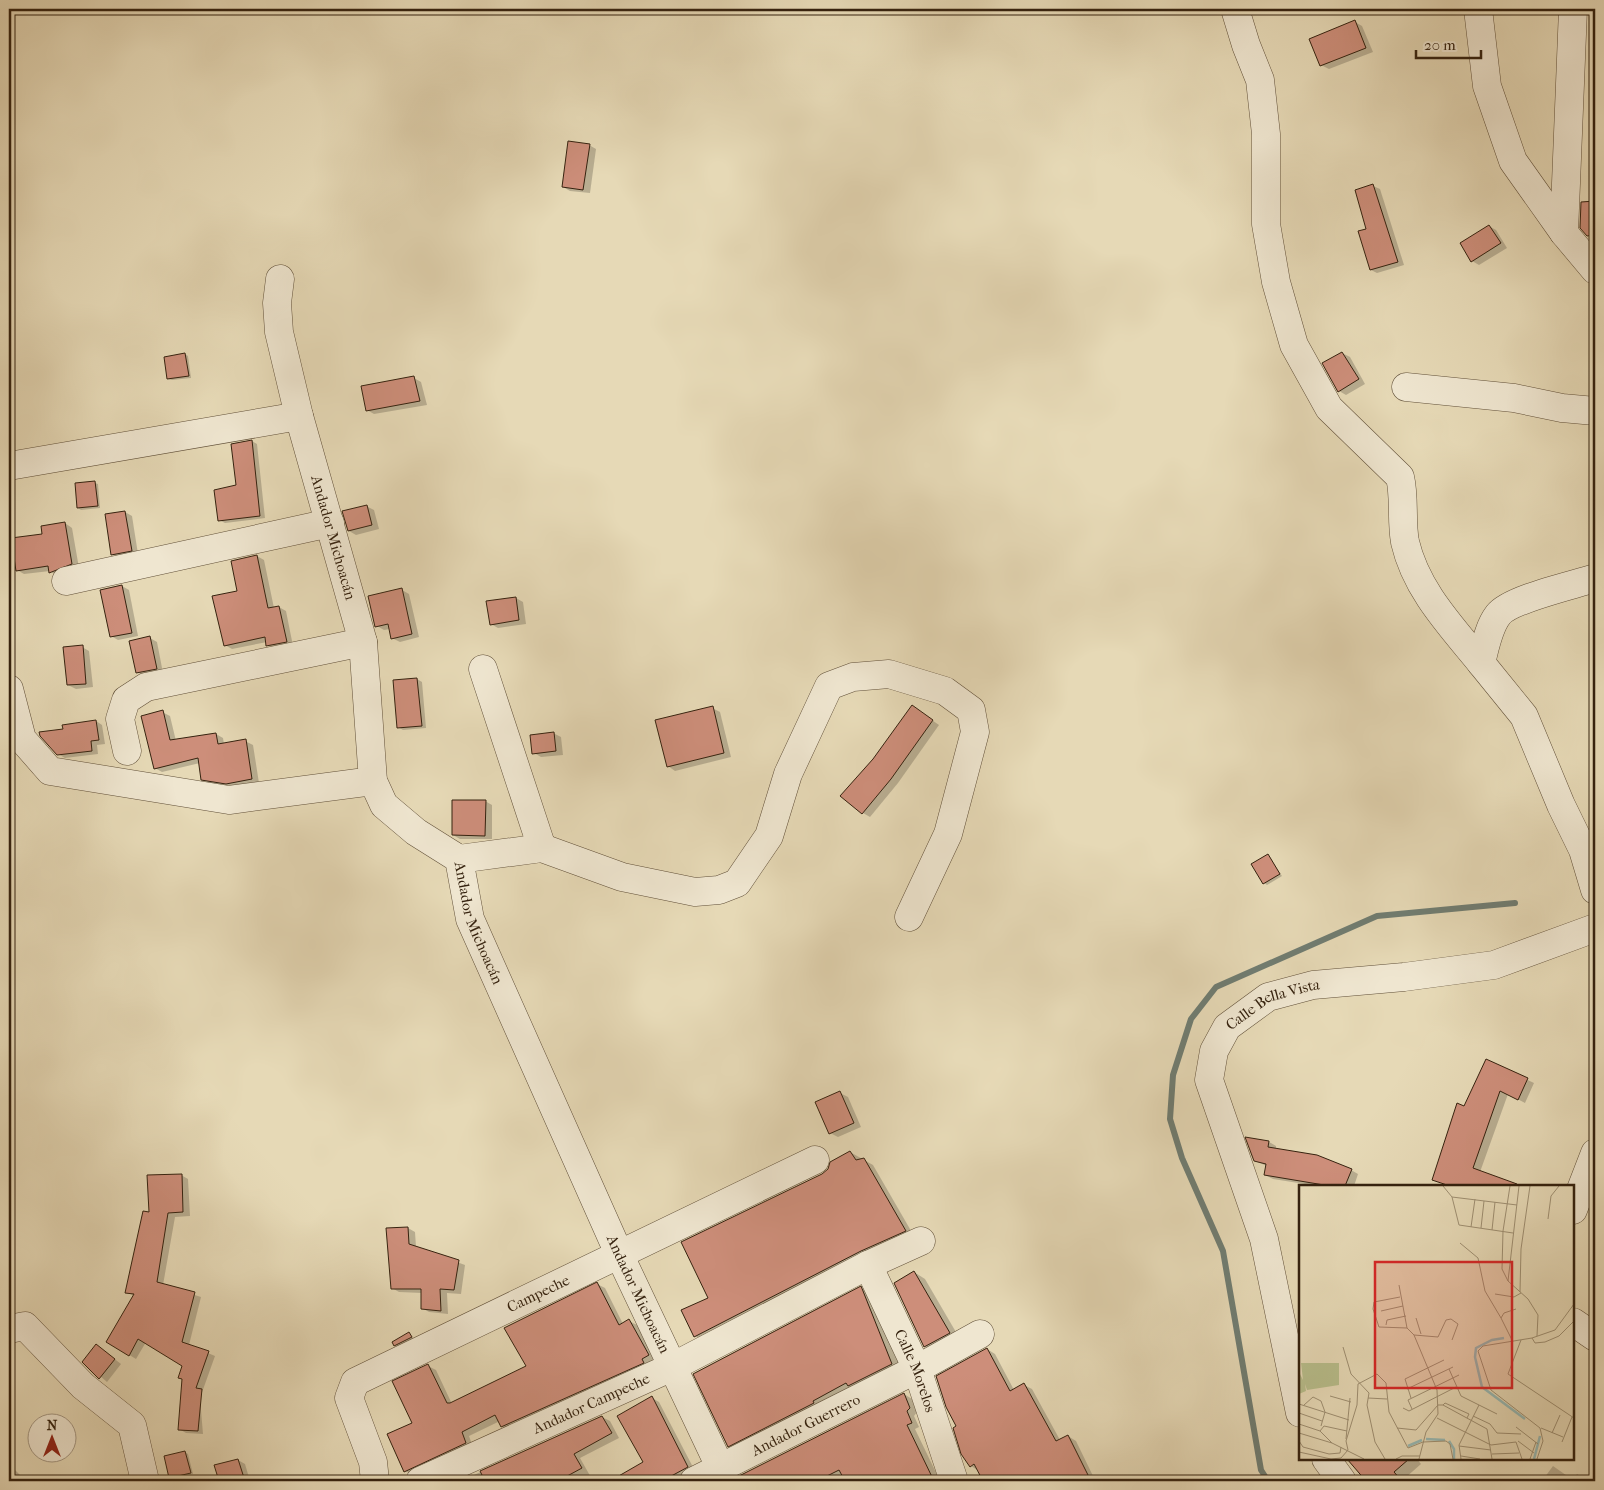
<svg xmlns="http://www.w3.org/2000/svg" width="1604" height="1490" font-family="'IM FELL French Canon',serif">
<rect width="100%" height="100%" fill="#e6d9b6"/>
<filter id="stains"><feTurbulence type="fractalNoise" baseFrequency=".004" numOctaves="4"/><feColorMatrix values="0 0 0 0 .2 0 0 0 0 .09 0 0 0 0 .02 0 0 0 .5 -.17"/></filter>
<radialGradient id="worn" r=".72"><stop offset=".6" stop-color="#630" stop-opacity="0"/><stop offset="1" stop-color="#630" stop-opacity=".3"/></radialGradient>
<!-- shadow -->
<g fill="#0003">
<path d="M 399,9 L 426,9 L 425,13 Z"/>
<path d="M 1355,22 L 1362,26 L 1373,52 L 1329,69 L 1321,65 Z"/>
<path d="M 589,145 L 596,149 L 590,193 L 570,191 L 563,187 Z"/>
<path d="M 1373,186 L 1380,189 L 1404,265 L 1377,273 L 1371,270 L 1368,230 Z"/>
<path d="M 1582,203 L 1595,203 L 1595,239 L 1587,235 Z"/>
<path d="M 1489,226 L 1496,230 L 1507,248 L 1479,265 L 1472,261 Z"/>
<path d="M 1342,353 L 1350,357 L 1365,384 L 1346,395 L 1339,391 Z"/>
<path d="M 185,354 L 188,356 L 191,378 L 172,380 L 168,379 Z"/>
<path d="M 414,378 L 421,382 L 427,405 L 374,414 L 367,410 Z"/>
<path d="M 252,441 L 257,444 L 265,518 L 225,523 L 219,520 L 237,486 Z"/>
<path d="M 95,483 L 98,484 L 100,508 L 81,510 L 78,508 Z"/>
<path d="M 366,506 L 374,510 L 379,529 L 356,535 L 349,531 Z"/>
<path d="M 125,512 L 132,516 L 138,554 L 120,558 L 113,554 Z"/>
<path d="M 65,523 L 72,528 L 79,568 L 57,576 L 50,571 L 24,574 L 17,570 L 44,535 Z"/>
<path d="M 257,556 L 264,560 L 274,608 L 279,607 L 286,611 L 293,646 L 275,649 L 268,645 L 267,642 L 232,649 L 225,645 Z"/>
<path d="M 122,586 L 129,590 L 138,636 L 118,640 L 111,636 Z"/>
<path d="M 402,590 L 409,594 L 419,637 L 400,642 L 392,638 L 390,629 L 384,630 L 377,626 Z"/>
<path d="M 516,598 L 523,602 L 526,624 L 498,628 L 491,624 Z"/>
<path d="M 150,638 L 157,642 L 163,673 L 145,676 L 137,672 Z"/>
<path d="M 82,647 L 89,651 L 93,687 L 76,689 L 68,685 Z"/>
<path d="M 417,679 L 422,682 L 426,728 L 403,730 L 398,727 Z"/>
<path d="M 712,708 L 720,712 L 731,757 L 675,771 L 668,766 Z"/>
<path d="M 919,711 L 939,725 L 898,783 L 870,817 L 863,813 Z"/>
<path d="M 162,712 L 170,716 L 176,741 L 216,734 L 223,738 L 224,744 L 245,741 L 253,745 L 259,783 L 234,786 L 210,783 L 202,779 L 200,763 L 162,772 L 155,768 Z"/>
<path d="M 96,721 L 102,725 L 105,744 L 97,745 L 98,754 L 65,758 L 58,754 L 64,730 Z"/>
<path d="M 553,733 L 561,737 L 563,755 L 541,757 L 534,753 Z"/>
<path d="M 485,801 L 492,805 L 492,839 L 460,839 L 453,835 Z"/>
<path d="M 1268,855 L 1282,876 L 1267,885 L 1264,883 Z"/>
<path d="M 1486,1060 L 1534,1083 L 1525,1103 L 1508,1094 L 1480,1172 L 1496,1179 L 1493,1186 L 1448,1186 L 1433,1179 Z"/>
<path d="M 840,1093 L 848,1097 L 861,1127 L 838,1137 L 830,1133 Z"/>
<path d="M 1247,1138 L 1269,1142 L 1276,1146 L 1276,1150 L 1351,1170 L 1358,1174 L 1354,1186 L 1317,1186 L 1273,1179 L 1265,1175 L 1267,1166 L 1255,1161 Z"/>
<path d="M 850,1152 L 873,1165 L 914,1236 L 704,1342 L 695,1336 L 710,1298 L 822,1175 Z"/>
<path d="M 181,1175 L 188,1179 L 190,1216 L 175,1217 L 163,1285 L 201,1297 L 189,1345 L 215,1356 L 200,1398 L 203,1434 L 186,1433 L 179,1429 L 184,1365 L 146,1342 L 136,1359 L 108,1342 L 134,1296 L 127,1292 L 151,1213 Z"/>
<path d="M 408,1228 L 415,1232 L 416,1247 L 465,1265 L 461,1294 L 447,1293 L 448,1314 L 429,1312 L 422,1308 L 422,1293 L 399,1292 L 392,1288 Z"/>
<path d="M 914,1272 L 925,1279 L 960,1339 L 936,1353 L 925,1346 Z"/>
<path d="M 597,1284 L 605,1288 L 623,1324 L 629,1321 L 637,1325 L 657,1359 L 510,1431 L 502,1426 L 500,1421 L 469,1436 L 473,1447 L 413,1475 L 405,1471 L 428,1366 L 436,1370 L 452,1404 L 527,1366 Z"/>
<path d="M 861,1288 L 870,1293 L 901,1369 L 738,1451 L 729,1446 Z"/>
<path d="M 409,1333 L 414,1339 L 398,1347 L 395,1345 Z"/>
<path d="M 987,1349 L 995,1354 L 1014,1390 L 1024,1385 L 1032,1389 L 1060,1440 L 1068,1436 L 1076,1441 L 1094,1478 L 1100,1481 L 984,1481 L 979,1471 L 971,1466 L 957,1426 Z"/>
<path d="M 103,1350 L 121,1364 L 107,1382 L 84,1362 Z"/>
<path d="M 904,1394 L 912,1399 L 917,1412 L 914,1416 L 919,1427 L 915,1429 L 940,1481 L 740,1481 L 740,1477 Z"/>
<path d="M 652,1398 L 659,1402 L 695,1471 L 683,1481 L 612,1481 L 644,1463 Z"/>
<path d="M 602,1417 L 610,1421 L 619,1438 L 580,1458 L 593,1481 L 465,1481 L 465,1479 Z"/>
<path d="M 185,1452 L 188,1454 L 193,1474 L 174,1479 L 170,1477 Z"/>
<path d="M 1359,1459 L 1417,1459 L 1421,1464 L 1404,1479 L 1406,1481 L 1368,1481 L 1353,1464 Z"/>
<path d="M 238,1460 L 245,1464 L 250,1481 L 227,1481 L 223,1464 Z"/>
<path d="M 9,1464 L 24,1479 L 22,1481 L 9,1481 Z"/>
<path d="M 1553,1466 L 1573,1480 L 1577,1474 L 1588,1481 L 1542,1481 Z"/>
</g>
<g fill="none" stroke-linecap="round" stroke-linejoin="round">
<!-- stream -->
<path stroke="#707d72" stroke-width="6" d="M 1268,1481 L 1261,1470 L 1223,1251 L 1182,1158 L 1170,1119 L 1173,1075 L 1191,1019 L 1216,987 L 1377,916 L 1515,903"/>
</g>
<!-- building -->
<g fill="#cd8e7a" stroke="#35220f">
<path d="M 1355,20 L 1366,48 L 1320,66 L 1309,39 Z"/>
<path d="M 568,141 L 590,144 L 583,190 L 562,187 Z"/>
<path d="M 1373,184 L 1398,262 L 1370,270 L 1358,231 L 1366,229 L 1355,190 Z"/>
<path d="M 1595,201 L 1595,235 L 1587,236 L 1580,228 L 1581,202 Z"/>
<path d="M 1489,225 L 1501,243 L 1471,262 L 1460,243 Z"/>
<path d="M 1342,352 L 1359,379 L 1338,392 L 1322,363 Z"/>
<path d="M 185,353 L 189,376 L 167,379 L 164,357 Z"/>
<path d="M 414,376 L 420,401 L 366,411 L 361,386 Z"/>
<path d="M 252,440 L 260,516 L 218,521 L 214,490 L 236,485 L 231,444 Z"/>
<path d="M 95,481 L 98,506 L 77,508 L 75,483 Z"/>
<path d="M 367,505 L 372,525 L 348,531 L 342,511 Z"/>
<path d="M 125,511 L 132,551 L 111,555 L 105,514 Z"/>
<path d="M 65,522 L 72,564 L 49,573 L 48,566 L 16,571 L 11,538 L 42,534 L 41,526 Z"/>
<path d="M 257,555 L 268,608 L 279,606 L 287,642 L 266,646 L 265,637 L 224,646 L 212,596 L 237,591 L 231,561 Z"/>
<path d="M 122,585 L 132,633 L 110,637 L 100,590 Z"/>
<path d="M 402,588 L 412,634 L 391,639 L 388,624 L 375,627 L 368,596 Z"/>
<path d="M 516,597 L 519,620 L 490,625 L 486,601 Z"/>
<path d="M 150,636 L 157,669 L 136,673 L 129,641 Z"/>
<path d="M 83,645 L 86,684 L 67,685 L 63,647 Z"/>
<path d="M 417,678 L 422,726 L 397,728 L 393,680 Z"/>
<path d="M 912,705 L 933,720 L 891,779 L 862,814 L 840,796 L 873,759 Z"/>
<path d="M 713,706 L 724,753 L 667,767 L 655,720 Z"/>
<path d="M 163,710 L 170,740 L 216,733 L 218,744 L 246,739 L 252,779 L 226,784 L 201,780 L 198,758 L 154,769 L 141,716 Z"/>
<path d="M 96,720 L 99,740 L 91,741 L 92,751 L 57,755 L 40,736 L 39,732 L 63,729 L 62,725 Z"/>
<path d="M 554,732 L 556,751 L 532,754 L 530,735 Z"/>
<path d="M 452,800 L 486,800 L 485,836 L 452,835 Z"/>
<path d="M 1268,854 L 1280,874 L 1263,884 L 1251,864 Z"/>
<path d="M 1486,1059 L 1528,1078 L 1518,1100 L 1500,1091 L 1473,1168 L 1517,1184 L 1517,1186 L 1450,1186 L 1432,1180 L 1457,1103 L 1464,1106 Z"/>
<path d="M 840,1091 L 854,1123 L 829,1134 L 815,1102 Z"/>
<path d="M 1245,1137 L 1269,1141 L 1268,1147 L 1317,1155 L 1352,1169 L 1345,1186 L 1330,1186 L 1264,1175 L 1266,1164 L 1254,1161 Z"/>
<path d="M 850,1151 L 856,1160 L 864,1158 L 906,1231 L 861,1251 L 694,1337 L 681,1310 L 708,1298 L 681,1242 L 822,1174 L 828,1169 L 830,1162 Z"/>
<path d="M 182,1174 L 183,1212 L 168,1213 L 157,1282 L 195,1292 L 182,1342 L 209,1351 L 196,1388 L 202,1389 L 198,1431 L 178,1430 L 182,1379 L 178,1378 L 182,1366 L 138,1339 L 129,1356 L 106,1342 L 134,1294 L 125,1293 L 143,1211 L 149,1212 L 147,1175 Z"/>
<path d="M 408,1227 L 409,1244 L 459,1260 L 454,1290 L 440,1289 L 441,1311 L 421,1309 L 421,1289 L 391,1289 L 386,1228 Z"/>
<path d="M 914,1271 L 950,1333 L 924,1347 L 894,1283 Z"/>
<path d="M 597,1282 L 619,1325 L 629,1319 L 649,1355 L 642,1359 L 644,1363 L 501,1427 L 495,1415 L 462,1432 L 466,1443 L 404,1472 L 387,1434 L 412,1423 L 392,1381 L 428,1364 L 447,1403 L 450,1403 L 526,1366 L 504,1328 Z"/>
<path d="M 861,1286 L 892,1364 L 848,1386 L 846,1383 L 813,1401 L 814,1403 L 728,1447 L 693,1374 Z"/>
<path d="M 409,1332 L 412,1337 L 394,1346 L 392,1342 Z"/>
<path d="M 96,1344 L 115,1359 L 99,1379 L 82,1362 Z"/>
<path d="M 987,1348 L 1010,1391 L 1024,1383 L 1056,1441 L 1068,1435 L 1091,1481 L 983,1481 L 974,1464 L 970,1467 L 961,1454 L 953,1428 L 956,1426 L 946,1407 L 936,1376 Z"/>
<path d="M 904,1393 L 910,1408 L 907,1411 L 912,1423 L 907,1425 L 934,1481 L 845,1481 L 839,1470 L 817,1481 L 739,1481 L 739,1476 Z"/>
<path d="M 652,1396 L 688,1467 L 662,1481 L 610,1481 L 643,1462 L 617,1416 Z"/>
<path d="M 602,1416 L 612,1433 L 574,1454 L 582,1468 L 558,1481 L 485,1481 L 480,1471 Z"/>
<path d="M 185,1451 L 191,1473 L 169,1478 L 164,1456 Z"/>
<path d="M 238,1459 L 245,1481 L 219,1481 L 214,1465 Z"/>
<path d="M 1347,1459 L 1409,1459 L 1394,1472 L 1402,1481 L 1366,1481 Z"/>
</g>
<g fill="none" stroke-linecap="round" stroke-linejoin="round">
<!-- minor casing -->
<g stroke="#615039" stroke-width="29">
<g id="minor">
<path d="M 1235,9 L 1246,45 L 1260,80 L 1266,134 L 1266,224 L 1276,282 L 1294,345 L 1329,408 L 1400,477 C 1405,498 1401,521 1405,542 C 1416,590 1451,626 1481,663"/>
<path d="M 1478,9 L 1487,86 L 1513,161 L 1564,233 L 1595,270"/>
<path d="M 1564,233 L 1573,9"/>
<path id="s1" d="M 280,279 L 277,303 L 279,332 L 299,416 L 363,642 L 373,781 L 384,805 L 416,832 L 459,859 L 470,919 L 620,1256 L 721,1469 L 724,1481"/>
<path d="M 1406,387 L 1514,398 L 1562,408 L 1595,411"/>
<path d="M 9,466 L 299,416"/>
<path d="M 1595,578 C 1574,585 1510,599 1498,615 C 1488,628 1485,648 1481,663 L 1524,716 L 1561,805 L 1583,850 L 1595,890"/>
<path d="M 66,581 L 330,523"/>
<path d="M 483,669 L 542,848"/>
<path d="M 9,689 L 22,739 L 50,771 L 229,800 L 373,781"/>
<path d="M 127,751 L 120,719 L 126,700 L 146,687 L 363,642"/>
<path d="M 459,859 L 542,848 L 622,877 L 695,892 L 719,890 L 737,883 L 769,836 L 788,774 L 829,686 L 853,677 L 889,674 L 945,691 L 971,710 L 975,732 L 948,834 L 909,917"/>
<path d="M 1573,1210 L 1595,1153"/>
<path id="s2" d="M 868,1265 L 917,1369 L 954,1481"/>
<path d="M 1573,1322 L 1595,1337"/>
<path d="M 9,1329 L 25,1326 L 83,1386 L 132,1425 L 145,1481"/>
<path id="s3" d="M 1300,1413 L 1264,1239 L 1209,1080 L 1214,1051 L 1227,1027 L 1268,997 L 1313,985 L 1404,977 L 1494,965 L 1595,928"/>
<path d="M 1326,1459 L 1342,1481"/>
<path id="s4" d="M 375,1481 L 373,1462 L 349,1398 L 355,1382 L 815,1160"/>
<path id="s5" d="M 420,1481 L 672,1367 L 868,1265 L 921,1241"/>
<path id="s6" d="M 694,1481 L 917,1369 L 980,1334"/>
</g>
</g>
<!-- minor -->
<use href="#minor" stroke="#efe6d0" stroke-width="28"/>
</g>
<g text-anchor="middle" stroke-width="4" stroke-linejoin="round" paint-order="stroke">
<!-- street labels -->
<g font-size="15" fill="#35220f" stroke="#efe6d0">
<text dy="5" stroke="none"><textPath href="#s1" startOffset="266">Andador Michoacán</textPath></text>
<text dy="5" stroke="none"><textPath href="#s1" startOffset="700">Andador Michoacán</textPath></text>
<text dy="5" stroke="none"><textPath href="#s3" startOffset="455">Calle Bella Vista</textPath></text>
<text dy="5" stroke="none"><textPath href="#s4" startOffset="308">Campeche</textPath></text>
<text dy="5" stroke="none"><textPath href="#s1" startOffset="1105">Andador Michoacán</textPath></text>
<text dy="5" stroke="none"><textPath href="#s2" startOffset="116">Calle Morelos</textPath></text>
<text dy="5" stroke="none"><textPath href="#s5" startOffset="188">Andador Campeche</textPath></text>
<text dy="5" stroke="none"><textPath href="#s6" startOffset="125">Andador Guerrero</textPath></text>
</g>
</g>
<!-- overview -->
<g transform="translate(1299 1185)">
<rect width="275" height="275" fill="#e6d9b6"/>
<path d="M 2,178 L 40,178 L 40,200 L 8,205 L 6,199 L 7,206 L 0,209 L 1,189 L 4,195 Z" fill="#b8be8c"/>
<path fill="none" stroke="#97b9b4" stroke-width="2.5" d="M 205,153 L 193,155 L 177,163 L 176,172 L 183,202 L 226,234M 127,254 L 146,255M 150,256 L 155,264 L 155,274M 109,261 L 123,255M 235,274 L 241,251"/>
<path fill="none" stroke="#9f9073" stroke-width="1" d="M 144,1 L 153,12 L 160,40 L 214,48M 211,1 L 204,46 L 203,84 L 209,96 L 229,114 L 239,130 L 238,151M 153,12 L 218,20M 249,34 L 252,11 L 260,1M 172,42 L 176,14M 182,43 L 185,16M 193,45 L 196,17M 161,58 L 179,73 L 186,106 L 202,133M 209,96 L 220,1M 100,100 L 108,143 L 115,150 L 138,205 L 139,229 L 127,247 L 120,274M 221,107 L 222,64 L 231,1M 196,109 L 215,112 L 222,108M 101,112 L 75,117 L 74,124 L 80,142 L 108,143M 82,126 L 104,121M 117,133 L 122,149M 87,140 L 88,135 L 107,131M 115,150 L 139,152 L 147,135 L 152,134 L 159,139 L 153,155M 233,153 L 236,158 L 246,157 L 260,151 L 275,136M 213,155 L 202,133 L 205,128 L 217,124M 222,155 L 209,189 L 275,233M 44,162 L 52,189 L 70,208 L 68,220 L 76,257 L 86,274M 150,184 L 162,211 L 198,229M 108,204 L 154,182M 31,211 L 52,217M 69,213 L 88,214M 112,213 L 106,194 L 145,175M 0,219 L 50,235M 5,220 L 14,212 L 22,216 L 26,227 L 22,241M 144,220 L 146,218 L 170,229 L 168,233M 104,223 L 110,226 L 157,202M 113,224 L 109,215 L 160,190M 0,228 L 23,236M 174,231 L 191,239 L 198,248 L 222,249M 138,233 L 192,260 L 217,257M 0,239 L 21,246 L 33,258M 217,242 L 239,259M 98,243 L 117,245 L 139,220 L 144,220 L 188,244 L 193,274M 242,243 L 264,252M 21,246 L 25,241 L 48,246M 0,248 L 33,258 L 65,274M 253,248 L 261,230M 47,254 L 51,213M 0,256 L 4,262 L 30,269 L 41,268 L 42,262M 219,256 L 235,268M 217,257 L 223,274M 263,257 L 273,232M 160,261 L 192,265M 49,265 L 47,256 L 58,220 L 59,199 L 78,189 L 87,198 L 90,227 L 109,263 L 124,257 L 147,256 L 151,259 L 154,274M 0,267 L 32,274 L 42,273 L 49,265M 193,269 L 220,268M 162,271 L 181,274M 97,274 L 103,271 L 121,271M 162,274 L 160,260 L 180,220M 231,274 L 237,257M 238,274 L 244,256 L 241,243 L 192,205 L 179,166 L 184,161 L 233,153 L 256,145 L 275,119"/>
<path fill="#d62828" fill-opacity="0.15" stroke="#d62828" stroke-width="2.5" d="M 76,77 L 213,77 L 213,203 L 76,203 Z"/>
<rect width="275" height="275" fill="none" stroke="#35220f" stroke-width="2.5"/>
</g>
<!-- margin -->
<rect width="1604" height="1490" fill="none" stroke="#e6d9b6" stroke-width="30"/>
<rect x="10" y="10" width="1584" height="1470" fill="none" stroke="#35220f" stroke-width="2.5"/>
<rect x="15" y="15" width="1574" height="1460" fill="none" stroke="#35220f"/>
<!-- north arrow -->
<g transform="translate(52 1438)"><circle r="24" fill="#efe6d0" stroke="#a59883"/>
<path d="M0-4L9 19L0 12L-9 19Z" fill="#8f2418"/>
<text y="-8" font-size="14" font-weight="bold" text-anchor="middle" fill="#35220f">N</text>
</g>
<!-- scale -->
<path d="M1416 50v8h65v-8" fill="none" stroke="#35220f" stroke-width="2.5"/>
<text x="1424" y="50" font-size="15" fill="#35220f" stroke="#efe6d0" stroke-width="4" paint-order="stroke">20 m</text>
<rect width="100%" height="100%" filter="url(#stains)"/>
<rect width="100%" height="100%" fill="url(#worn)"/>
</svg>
